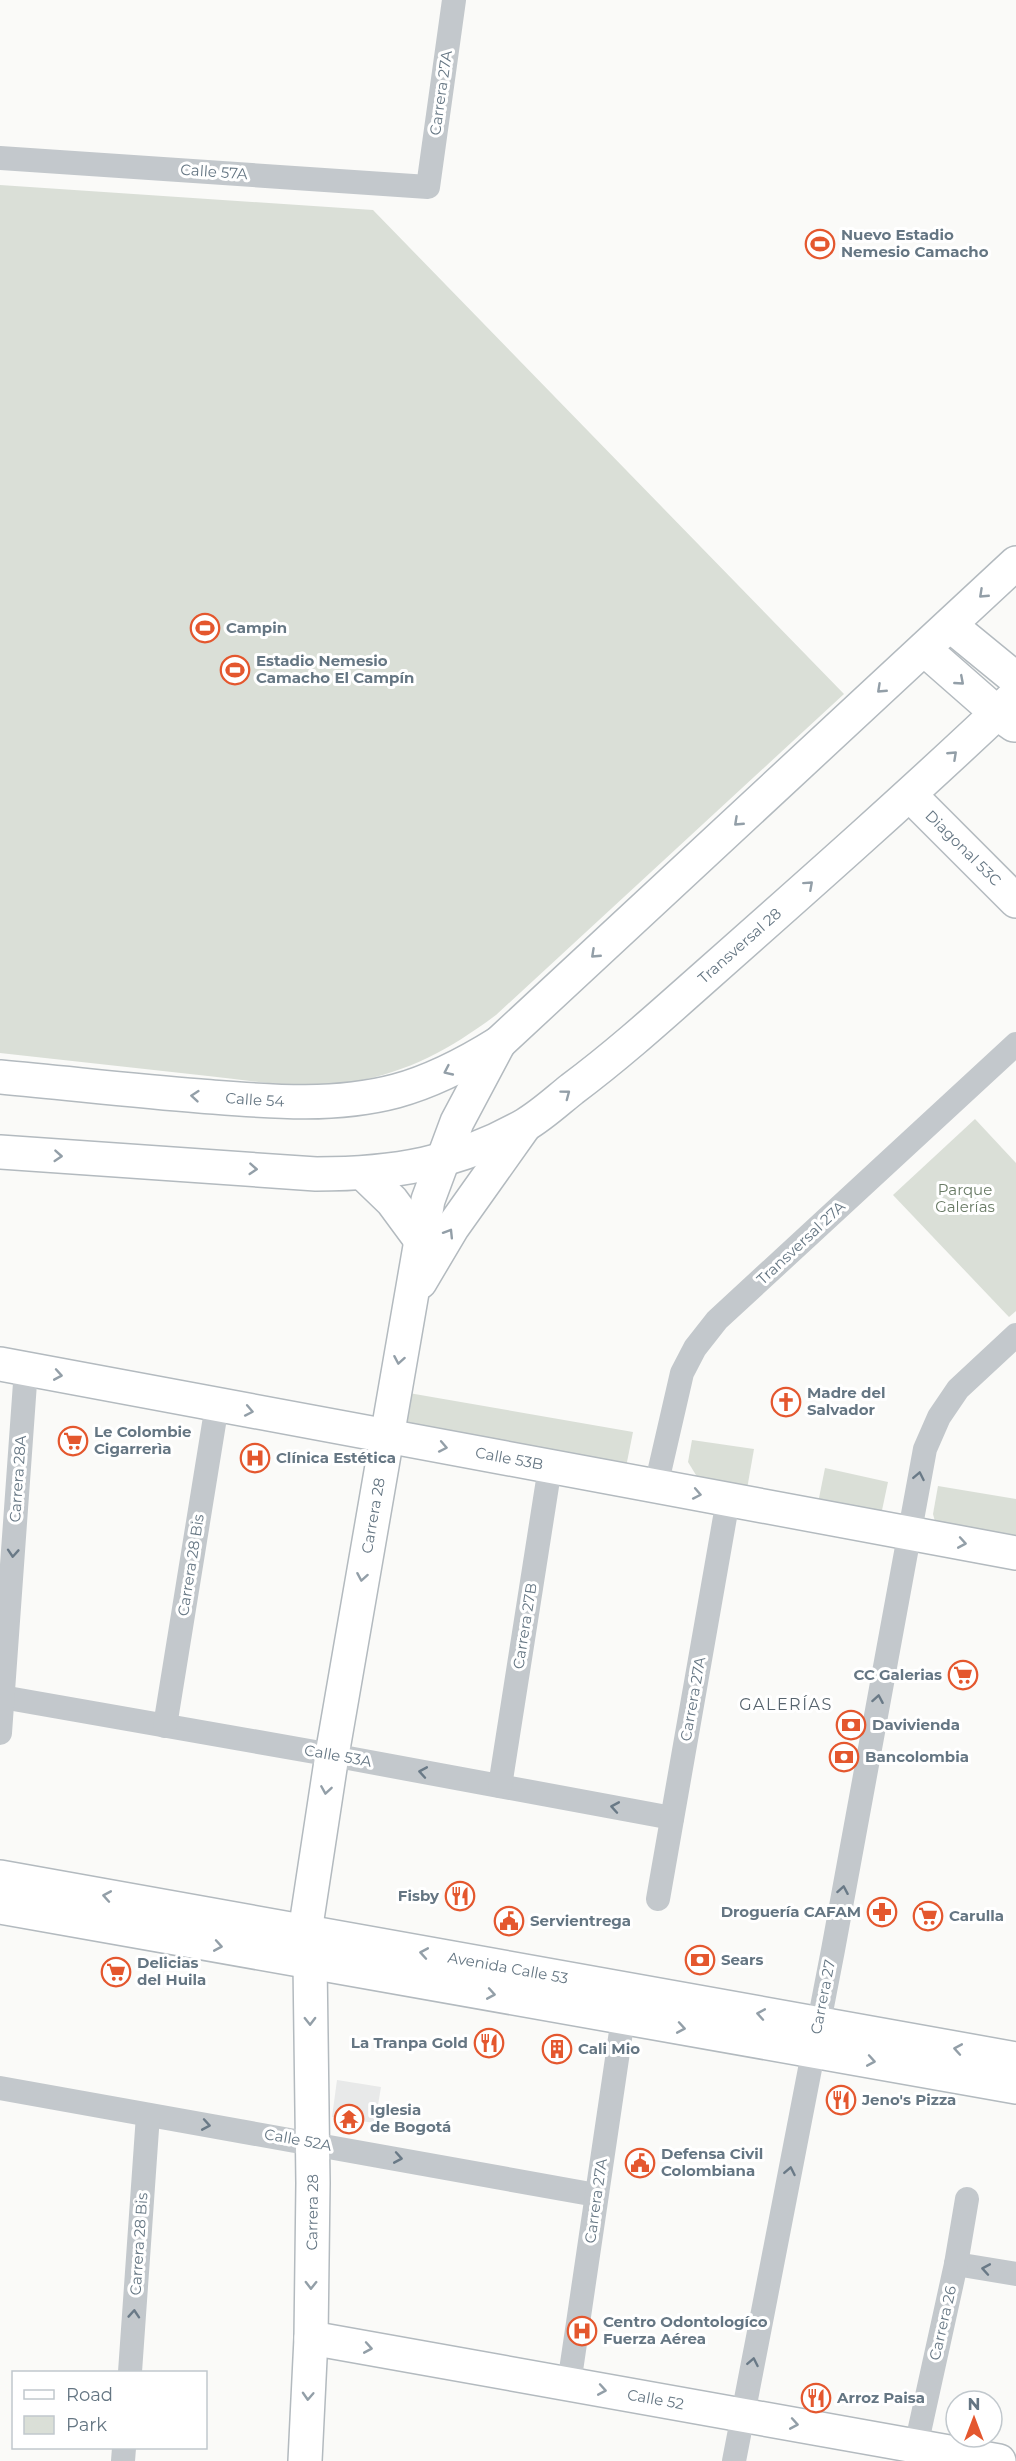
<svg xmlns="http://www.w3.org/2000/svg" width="1016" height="2461" font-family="Montserrat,sans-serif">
<rect width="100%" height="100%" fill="#fafaf8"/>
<!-- built -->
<path fill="#e8e9e9" d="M 337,2080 L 381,2087 L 375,2123 L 332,2117 Z"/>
<!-- green -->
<g fill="#dadfd7">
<path d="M 0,185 L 373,210 L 844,694 L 496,1015 C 450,1049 411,1071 353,1082 C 305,1091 256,1081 208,1076 C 139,1068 69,1061 0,1053 Z"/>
<path d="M 975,1119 L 1016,1163 L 1016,1311 L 1009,1317 L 893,1195 Z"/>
<path d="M 403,1392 L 633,1432 L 626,1467 L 401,1429 Z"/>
<path d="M 692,1440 L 754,1449 L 747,1489 L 699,1480 L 688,1462 Z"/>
<path d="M 825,1468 L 888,1482 L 881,1515 L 818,1503 Z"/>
<path d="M 938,1486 L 1016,1499 L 1016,1540 L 936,1525 L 933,1514 Z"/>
</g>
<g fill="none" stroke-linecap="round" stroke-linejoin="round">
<!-- secondary casing -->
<g stroke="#b3babf" stroke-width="36">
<g id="secondary">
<path d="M 950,625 L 1016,679"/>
<path d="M 924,649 L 997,713 L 1014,725"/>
<path id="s1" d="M 910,795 L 1016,901"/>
<path id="s2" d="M 0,1077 C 67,1083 133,1091 200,1096 C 265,1101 332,1108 396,1091 C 433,1081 467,1063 499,1043 L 1016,563"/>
<path id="s3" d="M 0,1152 L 316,1174 C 393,1174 457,1164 525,1125 C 542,1115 557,1101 572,1089 C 619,1054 663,1014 707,975 C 811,883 915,791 1016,695"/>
<path d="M 364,1174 L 392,1201 L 420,1239"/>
<path d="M 420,1282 L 452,1228 L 523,1128"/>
<path id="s4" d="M 0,1364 L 1016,1553"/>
<path id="s5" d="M 0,1877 L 1016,2059"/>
<path d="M 0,1907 L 1016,2087"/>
<path id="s6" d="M 305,1932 L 332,1755 L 428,1200 L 457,1122 L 499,1043"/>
<path id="s7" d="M 311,2338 L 999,2461"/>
<path id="s8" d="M 305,2461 L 311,2338 L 313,2183 L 310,1962"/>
</g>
</g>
<!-- street -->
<g stroke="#c3c8cc" stroke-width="24">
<path d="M 0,158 L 428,187 L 454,0"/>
<path d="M 656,1486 L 682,1373 L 695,1348 L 717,1320 L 1016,1044"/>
<path d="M 2,1697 L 332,1755 L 672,1818"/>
<path d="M 165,1726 L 217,1405"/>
<path d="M 0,1733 L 26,1369"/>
<path d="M 500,1786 L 550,1467"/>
<path d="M 658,1899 L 728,1500"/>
<path d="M 0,2088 L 596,2195"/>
<path d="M 956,2264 L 1016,2274"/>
<path d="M 130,2372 L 148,2115"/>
<path d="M 569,2384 L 623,2018"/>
<path d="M 916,2446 L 956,2264 L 967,2199"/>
<path d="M 123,2461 L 124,2448"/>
<path d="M 734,2461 L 833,1950 L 925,1449 L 939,1417 L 958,1389 L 1016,1335"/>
</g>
<!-- secondary -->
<use href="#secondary" stroke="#fff" stroke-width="33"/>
</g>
<!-- one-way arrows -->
<defs><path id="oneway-chevron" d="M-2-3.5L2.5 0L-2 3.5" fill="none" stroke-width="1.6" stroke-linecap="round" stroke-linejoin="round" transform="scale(1.5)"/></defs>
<g stroke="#939fa8">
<use href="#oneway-chevron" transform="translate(983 594) rotate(137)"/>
<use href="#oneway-chevron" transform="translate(960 681) rotate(41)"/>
<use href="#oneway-chevron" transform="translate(881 689) rotate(137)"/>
<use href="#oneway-chevron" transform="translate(953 755) rotate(-43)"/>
<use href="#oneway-chevron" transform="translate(738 822) rotate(137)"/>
<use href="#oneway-chevron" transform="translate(809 885) rotate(-42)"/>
<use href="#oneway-chevron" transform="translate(595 954) rotate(137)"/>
<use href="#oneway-chevron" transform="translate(448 1071) rotate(155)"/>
<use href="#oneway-chevron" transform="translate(566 1094) rotate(-37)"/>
<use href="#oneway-chevron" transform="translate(195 1096) rotate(-175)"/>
<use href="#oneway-chevron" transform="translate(58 1156) rotate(4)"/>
<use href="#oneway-chevron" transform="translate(253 1169) rotate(4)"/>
<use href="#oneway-chevron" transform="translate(449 1233) rotate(-58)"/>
<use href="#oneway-chevron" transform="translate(399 1360) rotate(100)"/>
<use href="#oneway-chevron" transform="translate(58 1375) rotate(10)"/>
<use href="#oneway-chevron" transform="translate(249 1411) rotate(11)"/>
<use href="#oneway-chevron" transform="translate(443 1447) rotate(11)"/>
<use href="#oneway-chevron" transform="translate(697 1494) rotate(11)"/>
<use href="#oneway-chevron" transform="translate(962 1543) rotate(10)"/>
<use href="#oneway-chevron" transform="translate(362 1577) rotate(100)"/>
<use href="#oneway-chevron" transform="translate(326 1790) rotate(99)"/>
<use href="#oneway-chevron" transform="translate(107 1896) rotate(-170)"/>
<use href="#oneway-chevron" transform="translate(218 1946) rotate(10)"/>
<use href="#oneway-chevron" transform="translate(424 1953) rotate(-170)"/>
<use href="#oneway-chevron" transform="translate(491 1994) rotate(10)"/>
<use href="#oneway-chevron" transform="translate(761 2014) rotate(-170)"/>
<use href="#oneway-chevron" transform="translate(310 2021) rotate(89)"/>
<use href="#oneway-chevron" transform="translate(681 2028) rotate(10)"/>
<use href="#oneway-chevron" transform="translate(958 2049) rotate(-170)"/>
<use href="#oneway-chevron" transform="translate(871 2061) rotate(10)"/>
<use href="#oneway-chevron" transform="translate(311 2285) rotate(91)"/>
<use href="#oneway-chevron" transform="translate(368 2348) rotate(10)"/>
<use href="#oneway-chevron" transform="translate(602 2390) rotate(10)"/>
<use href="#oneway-chevron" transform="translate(308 2396) rotate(93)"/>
<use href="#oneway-chevron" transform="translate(794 2424) rotate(10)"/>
</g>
<g stroke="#6a7a87">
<use href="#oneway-chevron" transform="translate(919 1476) rotate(-79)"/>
<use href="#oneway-chevron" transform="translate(13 1553) rotate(94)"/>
<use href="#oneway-chevron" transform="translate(878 1699) rotate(-80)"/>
<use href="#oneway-chevron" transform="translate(423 1772) rotate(-170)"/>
<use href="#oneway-chevron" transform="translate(615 1807) rotate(-170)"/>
<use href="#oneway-chevron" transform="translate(843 1890) rotate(-80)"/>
<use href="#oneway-chevron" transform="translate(206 2125) rotate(10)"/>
<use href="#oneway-chevron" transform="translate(398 2158) rotate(10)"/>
<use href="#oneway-chevron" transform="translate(790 2171) rotate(-79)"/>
<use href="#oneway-chevron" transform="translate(986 2269) rotate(-170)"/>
<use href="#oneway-chevron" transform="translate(134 2314) rotate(-86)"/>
<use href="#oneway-chevron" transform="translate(753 2362) rotate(-79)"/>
</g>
<!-- icons -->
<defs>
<g id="stadium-ring" transform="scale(1.5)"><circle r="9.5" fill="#fff" stroke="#e4572e" stroke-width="1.5"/><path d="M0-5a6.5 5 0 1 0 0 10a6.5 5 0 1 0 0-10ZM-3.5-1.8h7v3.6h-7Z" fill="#e4572e"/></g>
<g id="church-ring" transform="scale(1.5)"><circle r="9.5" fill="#fff" stroke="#e4572e" stroke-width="1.5"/><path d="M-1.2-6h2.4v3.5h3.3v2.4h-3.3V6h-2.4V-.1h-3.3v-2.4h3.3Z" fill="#e4572e"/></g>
<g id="supermarket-ring" transform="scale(1.5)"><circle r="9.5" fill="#fff" stroke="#e4572e" stroke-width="1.5"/><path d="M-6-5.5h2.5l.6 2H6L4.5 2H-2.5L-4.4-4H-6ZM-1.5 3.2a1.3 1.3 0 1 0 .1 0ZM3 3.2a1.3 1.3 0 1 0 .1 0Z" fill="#e4572e"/></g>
<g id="hospital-ring" transform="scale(1.5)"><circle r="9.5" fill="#fff" stroke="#e4572e" stroke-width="1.5"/><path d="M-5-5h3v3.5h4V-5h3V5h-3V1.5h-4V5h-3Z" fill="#e4572e"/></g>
<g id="bank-ring" transform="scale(1.5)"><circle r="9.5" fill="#fff" stroke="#e4572e" stroke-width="1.5"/><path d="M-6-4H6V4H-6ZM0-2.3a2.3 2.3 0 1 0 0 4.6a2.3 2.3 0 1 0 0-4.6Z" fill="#e4572e"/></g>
<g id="restaurant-ring" transform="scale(1.5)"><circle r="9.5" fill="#fff" stroke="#e4572e" stroke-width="1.5"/><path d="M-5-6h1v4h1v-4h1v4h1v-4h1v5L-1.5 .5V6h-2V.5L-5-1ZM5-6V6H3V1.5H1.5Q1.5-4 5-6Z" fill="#e4572e"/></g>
<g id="pharmacy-ring" transform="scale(1.5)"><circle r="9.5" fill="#fff" stroke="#e4572e" stroke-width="1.5"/><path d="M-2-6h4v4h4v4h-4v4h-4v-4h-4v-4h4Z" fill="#e4572e"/></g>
<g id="civic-ring" transform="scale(1.5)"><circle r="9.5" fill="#fff" stroke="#e4572e" stroke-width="1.5"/><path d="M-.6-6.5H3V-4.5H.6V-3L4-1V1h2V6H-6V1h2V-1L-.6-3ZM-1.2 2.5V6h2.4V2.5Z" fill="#e4572e"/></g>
<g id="building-ring" transform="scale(1.5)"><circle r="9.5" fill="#fff" stroke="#e4572e" stroke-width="1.5"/><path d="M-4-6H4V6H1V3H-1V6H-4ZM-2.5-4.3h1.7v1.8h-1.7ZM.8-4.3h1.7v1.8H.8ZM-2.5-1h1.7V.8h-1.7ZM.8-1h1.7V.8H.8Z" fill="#e4572e"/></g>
<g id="temple-ring" transform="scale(1.5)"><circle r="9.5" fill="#fff" stroke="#e4572e" stroke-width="1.5"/><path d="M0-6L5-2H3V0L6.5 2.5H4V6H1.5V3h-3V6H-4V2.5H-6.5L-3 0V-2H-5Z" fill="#e4572e"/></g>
</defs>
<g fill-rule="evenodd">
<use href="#stadium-ring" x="820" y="244"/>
<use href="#stadium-ring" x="205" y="628"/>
<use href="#stadium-ring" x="235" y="670"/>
<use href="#church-ring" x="786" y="1402"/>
<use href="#supermarket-ring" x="73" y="1441"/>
<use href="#hospital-ring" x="255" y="1458"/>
<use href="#supermarket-ring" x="963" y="1675"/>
<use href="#bank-ring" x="851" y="1725"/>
<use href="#bank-ring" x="844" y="1757"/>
<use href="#restaurant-ring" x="460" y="1896"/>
<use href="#pharmacy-ring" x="882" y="1912"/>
<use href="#supermarket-ring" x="928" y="1916"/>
<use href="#civic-ring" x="509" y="1921"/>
<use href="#bank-ring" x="700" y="1960"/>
<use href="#supermarket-ring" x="116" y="1972"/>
<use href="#restaurant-ring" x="489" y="2043"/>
<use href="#building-ring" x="557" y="2049"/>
<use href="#restaurant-ring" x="841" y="2100"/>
<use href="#temple-ring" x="349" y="2119"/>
<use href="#civic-ring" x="640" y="2163"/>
<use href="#hospital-ring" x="582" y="2331"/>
<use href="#restaurant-ring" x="816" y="2398"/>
</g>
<g text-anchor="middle" stroke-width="6" stroke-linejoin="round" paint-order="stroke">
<!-- street labels -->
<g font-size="15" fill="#657683" stroke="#fff">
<text transform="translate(441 93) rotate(-82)" y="5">Carrera 27A</text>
<text transform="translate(214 172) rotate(4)" y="5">Calle 57A</text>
<text dy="5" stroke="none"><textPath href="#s1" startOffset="75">Diagonal 53C</textPath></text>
<text dy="5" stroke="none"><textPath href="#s3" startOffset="814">Transversal 28</textPath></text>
<text dy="5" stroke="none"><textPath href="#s2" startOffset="256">Calle 54</textPath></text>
<text transform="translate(801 1243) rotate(-43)" y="5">Transversal 27A</text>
<text dy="5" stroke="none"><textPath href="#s4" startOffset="518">Calle 53B</textPath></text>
<text transform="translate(18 1479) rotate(-86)" y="5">Carrera 28A</text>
<text dy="5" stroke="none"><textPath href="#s6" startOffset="422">Carrera 28</textPath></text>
<text transform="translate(191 1565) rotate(-81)" y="5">Carrera 28 Bis</text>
<text transform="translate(525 1626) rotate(-81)" y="5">Carrera 27B</text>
<text transform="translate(693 1699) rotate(-80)" y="5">Carrera 27A</text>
<text transform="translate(338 1756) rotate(10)" y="5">Calle 53A</text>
<text dy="5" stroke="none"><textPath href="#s5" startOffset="516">Avenida Calle 53</textPath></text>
<text transform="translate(823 1997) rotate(-79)" y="5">Carrera 27</text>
<text transform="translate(298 2140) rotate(10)" y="5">Calle 52A</text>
<text transform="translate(596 2201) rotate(-82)" y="5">Carrera 27A</text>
<text dy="5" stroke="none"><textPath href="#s8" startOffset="249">Carrera 28</textPath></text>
<text transform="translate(139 2244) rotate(-86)" y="5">Carrera 28 Bis</text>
<text transform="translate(943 2323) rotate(-77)" y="5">Carrera 26</text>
<text dy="5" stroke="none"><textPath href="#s7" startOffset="350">Calle 52</textPath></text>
</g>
<!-- poi labels -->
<g font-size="15" font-weight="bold" fill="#657683" stroke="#fff" text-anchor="start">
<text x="841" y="240">Nuevo Estadio<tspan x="841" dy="17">Nemesio Camacho</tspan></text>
<text x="226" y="633">Campin</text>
<text x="256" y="666">Estadio Nemesio<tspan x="256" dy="17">Camacho El Campín</tspan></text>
<text x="807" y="1398">Madre del<tspan x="807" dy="17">Salvador</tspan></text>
<text x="94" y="1437">Le Colombie<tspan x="94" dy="17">Cigarrerìa</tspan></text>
<text x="276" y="1463">Clínica Estética</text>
<text x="942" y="1680" text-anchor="end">CC Galerias</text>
<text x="872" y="1730">Davivienda</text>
<text x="865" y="1762">Bancolombia</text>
<text x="439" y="1901" text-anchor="end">Fisby</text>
<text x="861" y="1917" text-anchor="end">Droguería CAFAM</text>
<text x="949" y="1921">Carulla</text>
<text x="530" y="1926">Servientrega</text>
<text x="721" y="1965">Sears</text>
<text x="137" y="1968">Delicias<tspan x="137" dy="17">del Huila</tspan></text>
<text x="468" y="2048" text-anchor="end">La Tranpa Gold</text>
<text x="578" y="2054">Cali Mio</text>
<text x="862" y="2105">Jeno's Pizza</text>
<text x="370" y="2115">Iglesia<tspan x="370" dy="17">de Bogotá</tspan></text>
<text x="661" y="2159">Defensa Civil<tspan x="661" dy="17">Colombiana</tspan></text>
<text x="603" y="2327">Centro Odontologíco<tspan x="603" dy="17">Fuerza Aérea</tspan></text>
<text x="837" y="2403">Arroz Paisa</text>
</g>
<!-- park labels -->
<g font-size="15" fill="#687a64" stroke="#fff">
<text x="965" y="1195">Parque<tspan x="965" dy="17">Galerías</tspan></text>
</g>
<!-- neighbourhood labels -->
<g font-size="16" letter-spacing="1.5" fill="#57646e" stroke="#fff">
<text x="786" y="1710">GALERÍAS</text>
</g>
</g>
<!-- legend -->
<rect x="12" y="2371" width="195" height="78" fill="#ffffff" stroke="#c1c8cd" stroke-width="1.5"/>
<rect x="24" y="2390" width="30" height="9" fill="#ffffff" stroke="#c1c8cd" stroke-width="1.5"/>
<text x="66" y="2401" font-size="18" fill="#657683">Road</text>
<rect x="24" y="2416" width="30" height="18" fill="#dadfd7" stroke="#c1c8cd" stroke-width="1.5"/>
<text x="66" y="2431" font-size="18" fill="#657683">Park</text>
<!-- north arrow -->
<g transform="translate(974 2419)"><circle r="28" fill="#ffffff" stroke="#c1c8cd" stroke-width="1.5"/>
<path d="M0-4.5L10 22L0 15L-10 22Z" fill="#e4572e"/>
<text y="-9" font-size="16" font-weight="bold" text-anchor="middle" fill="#657683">N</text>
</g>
</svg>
